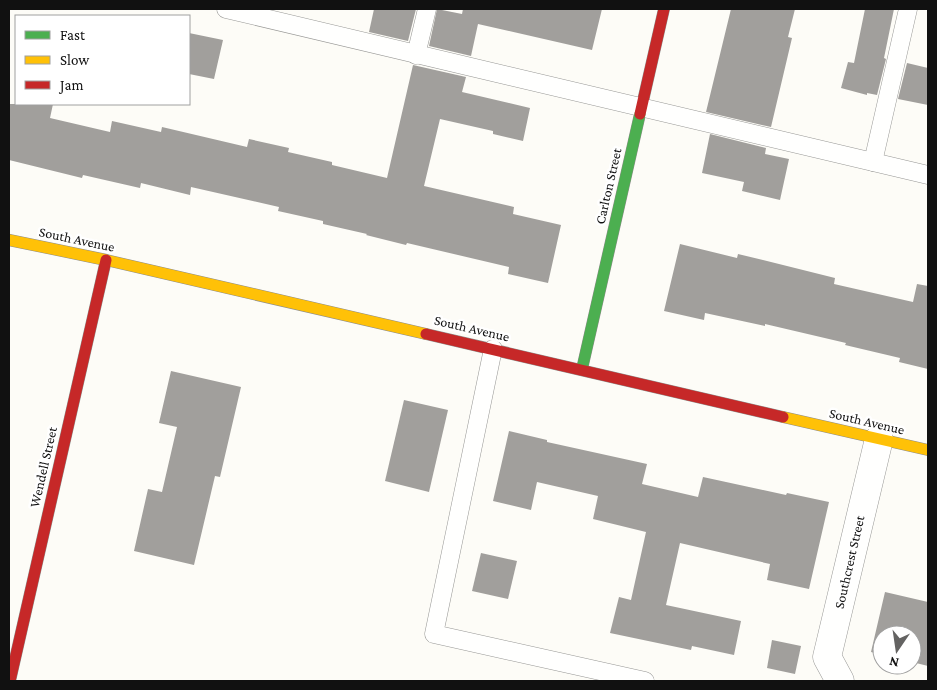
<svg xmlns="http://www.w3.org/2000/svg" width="937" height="690" font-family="'Crimson Pro',serif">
<rect width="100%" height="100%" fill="#fdfcf7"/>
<!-- building -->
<g fill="#a19f9c">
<path d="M 374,9 L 416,9 L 408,41 L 369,32 Z"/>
<path d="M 437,9 L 462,14 L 463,9 L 602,9 L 592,50 L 478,24 L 471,56 L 429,46 Z"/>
<path d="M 731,9 L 795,9 L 788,37 L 792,38 L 771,127 L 706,112 Z"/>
<path d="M 865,9 L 894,9 L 884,58 L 886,59 L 877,95 L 867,93 L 867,95 L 841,88 L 848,62 L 854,63 Z"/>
<path d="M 189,33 L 223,40 L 214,79 L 189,74 Z"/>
<path d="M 907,63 L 928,68 L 928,105 L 898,99 Z"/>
<path d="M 413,65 L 466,77 L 462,92 L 530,108 L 523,141 L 493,134 L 493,131 L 440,119 L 424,186 L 514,207 L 513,214 L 561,225 L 548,283 L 508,274 L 509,267 L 407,243 L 406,245 L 366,235 L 367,234 L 323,224 L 323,221 L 278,211 L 279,207 L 191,187 L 190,195 L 141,183 L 140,188 L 83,175 L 82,178 L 9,160 L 9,104 L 53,104 L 50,118 L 110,132 L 112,121 L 161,132 L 162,127 L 247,147 L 249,139 L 289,148 L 288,152 L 332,162 L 332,165 L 387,178 Z"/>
<path d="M 710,134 L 766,148 L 765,154 L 789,159 L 780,200 L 742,191 L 744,182 L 702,173 Z"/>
<path d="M 680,244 L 737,258 L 738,254 L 779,264 L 835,278 L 834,284 L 913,302 L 917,284 L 928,286 L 928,369 L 899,362 L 900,358 L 845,345 L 846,343 L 765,324 L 765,326 L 705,313 L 704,320 L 664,311 Z"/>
<path d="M 171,371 L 241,387 L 220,477 L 215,476 L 194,565 L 134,551 L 148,489 L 162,492 L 177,427 L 159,423 Z"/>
<path d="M 404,400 L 448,410 L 429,492 L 385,481 Z"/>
<path d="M 509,431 L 547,440 L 547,442 L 647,464 L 642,484 L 698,497 L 703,477 L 749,487 L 786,495 L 787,493 L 829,502 L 809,589 L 767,580 L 770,564 L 680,543 L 666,605 L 741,621 L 734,655 L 692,646 L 691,650 L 610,633 L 619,597 L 631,600 L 646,532 L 593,519 L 598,496 L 537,482 L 531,510 L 493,501 Z"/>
<path d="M 481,553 L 517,561 L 508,599 L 472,591 Z"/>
<path d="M 885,592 L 928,602 L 928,666 L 912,662 L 912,635 L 882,635 L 882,655 L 871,652 Z"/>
<path d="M 772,640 L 801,646 L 795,674 L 767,668 Z"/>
</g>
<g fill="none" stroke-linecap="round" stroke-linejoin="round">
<!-- lane casing -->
<g stroke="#979795" stroke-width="19">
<g id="lane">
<path d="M 226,9 L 928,175"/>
<path d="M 416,55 L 427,9"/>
<path d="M 873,162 L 908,9"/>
<path d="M 493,349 L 434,634 L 645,681"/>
</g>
</g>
<!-- street casing -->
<g stroke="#979795" stroke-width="29">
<path id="street" d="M 840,681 L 827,657 L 879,439"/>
</g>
<!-- fast casing -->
<g stroke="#8e8d8b" stroke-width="12">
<path id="fast" d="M 582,369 L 640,114"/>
</g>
<!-- slow casing -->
<g stroke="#8e8d8b" stroke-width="12">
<g id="slow">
<path d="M 9,240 L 106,260 L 426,334"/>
<path d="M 783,417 L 928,450"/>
</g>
</g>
<!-- jam casing -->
<g stroke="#8e8d8b" stroke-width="12">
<g id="jam">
<path d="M 640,114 L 664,9"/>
<path d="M 426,334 L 783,417"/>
<path d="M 10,681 L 106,260"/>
</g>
</g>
<!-- lane -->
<use href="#lane" stroke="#fffffe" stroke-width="18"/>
<!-- street -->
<use href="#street" stroke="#fffffe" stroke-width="28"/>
<!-- fast -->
<use href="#fast" stroke="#4caf50" stroke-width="11"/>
<!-- slow -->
<use href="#slow" stroke="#ffc107" stroke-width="11"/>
<!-- jam -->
<use href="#jam" stroke="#c62828" stroke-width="11"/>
</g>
<g text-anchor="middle" stroke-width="5" stroke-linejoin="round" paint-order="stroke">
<!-- street labels -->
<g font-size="14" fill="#111" stroke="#fff">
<text transform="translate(608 186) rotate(-77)" y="5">Carlton Street</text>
<text transform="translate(77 239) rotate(12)" y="5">South Avenue</text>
<text transform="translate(472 328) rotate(13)" y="5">South Avenue</text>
<text transform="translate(867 421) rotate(13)" y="5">South Avenue</text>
<text transform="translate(43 467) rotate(-77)" y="5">Wendell Street</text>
<text transform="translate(849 562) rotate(-77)" y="5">Southcrest Street</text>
</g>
</g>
<!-- border -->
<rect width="937" height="690" fill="none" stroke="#111111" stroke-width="20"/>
<!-- legend -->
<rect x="15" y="15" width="175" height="90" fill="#ffffff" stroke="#a0a0a0"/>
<rect x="25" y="31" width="25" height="8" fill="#4caf50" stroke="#a0a0a0"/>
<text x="60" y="40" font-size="15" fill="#111111">Fast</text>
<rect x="25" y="56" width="25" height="8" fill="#ffc107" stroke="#a0a0a0"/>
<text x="60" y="65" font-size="15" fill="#111111">Slow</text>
<rect x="25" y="81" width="25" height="8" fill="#c62828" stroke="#a0a0a0"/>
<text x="60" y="90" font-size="15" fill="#111111">Jam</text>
<!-- north arrow -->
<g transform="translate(897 650) rotate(193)"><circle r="24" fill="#ffffff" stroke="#a0a0a0"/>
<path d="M0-4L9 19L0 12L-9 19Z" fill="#646362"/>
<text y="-8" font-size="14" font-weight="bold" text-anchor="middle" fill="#111111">N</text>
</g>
</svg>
